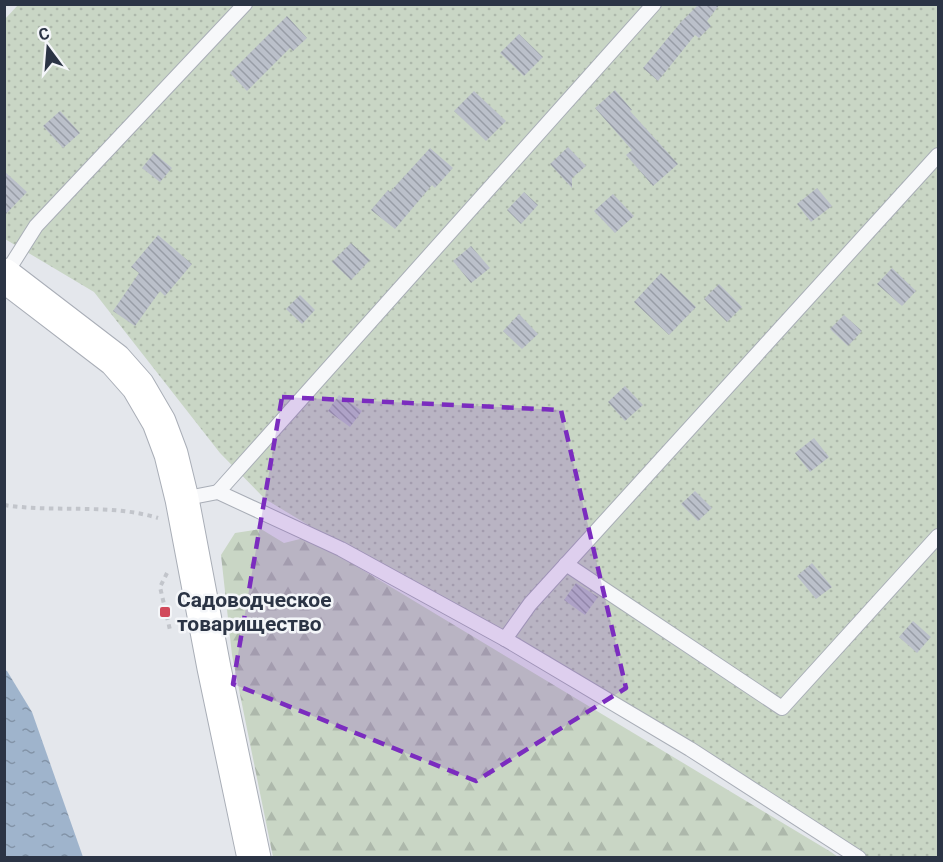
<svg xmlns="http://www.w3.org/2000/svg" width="943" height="862" font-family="Roboto,sans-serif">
<defs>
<pattern id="forest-firs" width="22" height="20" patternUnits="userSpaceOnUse" patternTransform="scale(1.5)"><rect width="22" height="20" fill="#c9d6c5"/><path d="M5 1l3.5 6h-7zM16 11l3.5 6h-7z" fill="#adb8ab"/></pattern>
<pattern id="garden-dots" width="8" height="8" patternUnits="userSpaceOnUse" patternTransform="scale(1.5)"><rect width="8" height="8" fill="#c9d6c5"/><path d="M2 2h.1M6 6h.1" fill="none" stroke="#adb8ab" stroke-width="1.8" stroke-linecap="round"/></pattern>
<pattern id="water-ripples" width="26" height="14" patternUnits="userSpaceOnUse" patternTransform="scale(1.5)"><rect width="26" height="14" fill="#9fb4cc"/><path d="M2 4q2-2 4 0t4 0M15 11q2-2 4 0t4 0" fill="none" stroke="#8293a7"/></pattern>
<pattern id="building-back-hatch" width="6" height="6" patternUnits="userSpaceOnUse" patternTransform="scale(1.5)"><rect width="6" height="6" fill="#bbc0ca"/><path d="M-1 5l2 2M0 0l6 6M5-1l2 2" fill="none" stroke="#989da6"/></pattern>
</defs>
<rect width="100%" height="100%" fill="#e4e7ec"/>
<!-- forest -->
<path fill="url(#forest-firs)" d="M 261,529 L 284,543 L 308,537 L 831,852 L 838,857 L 273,857 L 232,655 L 221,555 L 235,533 Z"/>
<!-- garden -->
<path fill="url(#garden-dots)" d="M 18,5 L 938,5 L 938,857 L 859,857 L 265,499 L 220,453 L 94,292 L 5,239 L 5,19 Z"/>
<!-- water -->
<path fill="url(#water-ripples)" d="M 5,670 L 7,671 L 32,712 L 83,857 L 5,857 Z"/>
<!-- building -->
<g fill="url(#building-back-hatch)">
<path d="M 699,4 L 720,4 L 707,21 L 711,26 L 699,38 L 695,35 L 658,81 L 643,68 L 681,22 Z"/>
<path d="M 287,16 L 307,38 L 293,51 L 290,48 L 247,91 L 230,73 Z"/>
<path d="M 519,34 L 543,57 L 524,76 L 500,53 Z"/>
<path d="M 615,90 L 632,110 L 630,111 L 678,164 L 653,186 L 626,155 L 632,150 L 595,108 Z"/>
<path d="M 474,91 L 506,121 L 486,141 L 454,111 Z"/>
<path d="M 60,111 L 80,133 L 63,148 L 43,126 Z"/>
<path d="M 568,147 L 586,166 L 572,178 L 572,188 L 550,164 Z"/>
<path d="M 430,148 L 453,168 L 435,188 L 432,185 L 395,229 L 371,210 L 388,190 L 390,192 Z"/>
<path d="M 154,153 L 172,168 L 160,182 L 142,168 Z"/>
<path d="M 4,171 L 27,192 L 4,216 Z"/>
<path d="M 817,188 L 832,206 L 811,222 L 797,204 Z"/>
<path d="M 524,192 L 538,205 L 521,224 L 507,210 Z"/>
<path d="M 613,194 L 634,216 L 615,233 L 594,211 Z"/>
<path d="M 158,235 L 192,264 L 165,296 L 160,291 L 135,326 L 113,311 L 139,273 L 131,267 Z"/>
<path d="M 351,243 L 370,260 L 351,280 L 332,262 Z"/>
<path d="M 471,246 L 490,268 L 471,283 L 453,261 Z"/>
<path d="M 892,268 L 916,291 L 902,306 L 877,284 Z"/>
<path d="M 661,273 L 696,307 L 669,335 L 634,302 Z"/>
<path d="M 719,284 L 742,307 L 727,322 L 704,299 Z"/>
<path d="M 300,295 L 315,310 L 302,324 L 286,309 Z"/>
<path d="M 519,314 L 538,334 L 522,349 L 503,331 Z"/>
<path d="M 844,315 L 862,331 L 848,346 L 830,329 Z"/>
<path d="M 625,386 L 643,405 L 625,421 L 608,402 Z"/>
<path d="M 339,395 L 362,411 L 350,427 L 328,411 Z"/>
<path d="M 814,438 L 829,457 L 810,472 L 795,453 Z"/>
<path d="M 695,491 L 712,508 L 698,521 L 681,504 Z"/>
<path d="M 812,563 L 832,587 L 816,599 L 797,576 Z"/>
<path d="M 576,583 L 598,597 L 585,615 L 564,600 Z"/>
<path d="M 913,621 L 931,637 L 917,653 L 899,637 Z"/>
</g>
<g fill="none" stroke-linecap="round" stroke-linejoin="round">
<!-- lane casing -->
<g stroke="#a9aeb7" stroke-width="16">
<g id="lane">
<path d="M 5,275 L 36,226 L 245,4"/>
<path d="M 218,492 L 654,4"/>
<path d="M 182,499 L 218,492 L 341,549 L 505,639 L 530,604 L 938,155"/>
<path d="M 566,564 L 782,708 L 938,536"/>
<path d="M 505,639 L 690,749 L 859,858"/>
</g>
</g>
<!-- secondary casing -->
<g stroke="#a9aeb7" stroke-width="35">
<path id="secondary" d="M 4,275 L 115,360 L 138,386 L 159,422 L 171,454 L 182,499 L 214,668 L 254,858"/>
</g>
<!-- path -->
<g stroke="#c2c5cb" stroke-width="4" stroke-dasharray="4.5 4.5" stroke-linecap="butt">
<path d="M 4,505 C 56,513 109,503 158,518"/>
<path d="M 167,573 L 160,587 L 170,630"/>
</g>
<!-- lane -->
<use href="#lane" stroke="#f7f8fa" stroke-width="14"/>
<!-- secondary -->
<use href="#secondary" stroke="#fff" stroke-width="33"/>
</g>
<!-- marked area -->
<path fill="#7b2cbf" fill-opacity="0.2" stroke="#7b2cbf" stroke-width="4.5" stroke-dasharray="12 8" stroke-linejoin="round" d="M 282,397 L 561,410 L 626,688 L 476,781 L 233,684 Z"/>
<!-- markers -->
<rect fill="#d1495b" stroke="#f4f6f9" stroke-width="2" x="159" y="606" width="12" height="12" rx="3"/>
<g text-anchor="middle" stroke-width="5" stroke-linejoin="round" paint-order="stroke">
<!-- poi labels -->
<g font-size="21" font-weight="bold" fill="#2b3445" stroke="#f4f6f9" text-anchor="start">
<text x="177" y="607">Садоводческое<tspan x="177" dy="24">товарищество</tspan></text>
</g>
</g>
<!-- border -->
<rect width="943" height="862" fill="none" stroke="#2b3445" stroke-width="12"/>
<!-- north arrow -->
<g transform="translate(48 48) rotate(344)" stroke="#f4f6f9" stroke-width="4.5" paint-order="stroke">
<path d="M0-4.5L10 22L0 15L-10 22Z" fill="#2b3445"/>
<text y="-9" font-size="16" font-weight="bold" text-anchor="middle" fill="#2b3445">С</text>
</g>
</svg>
